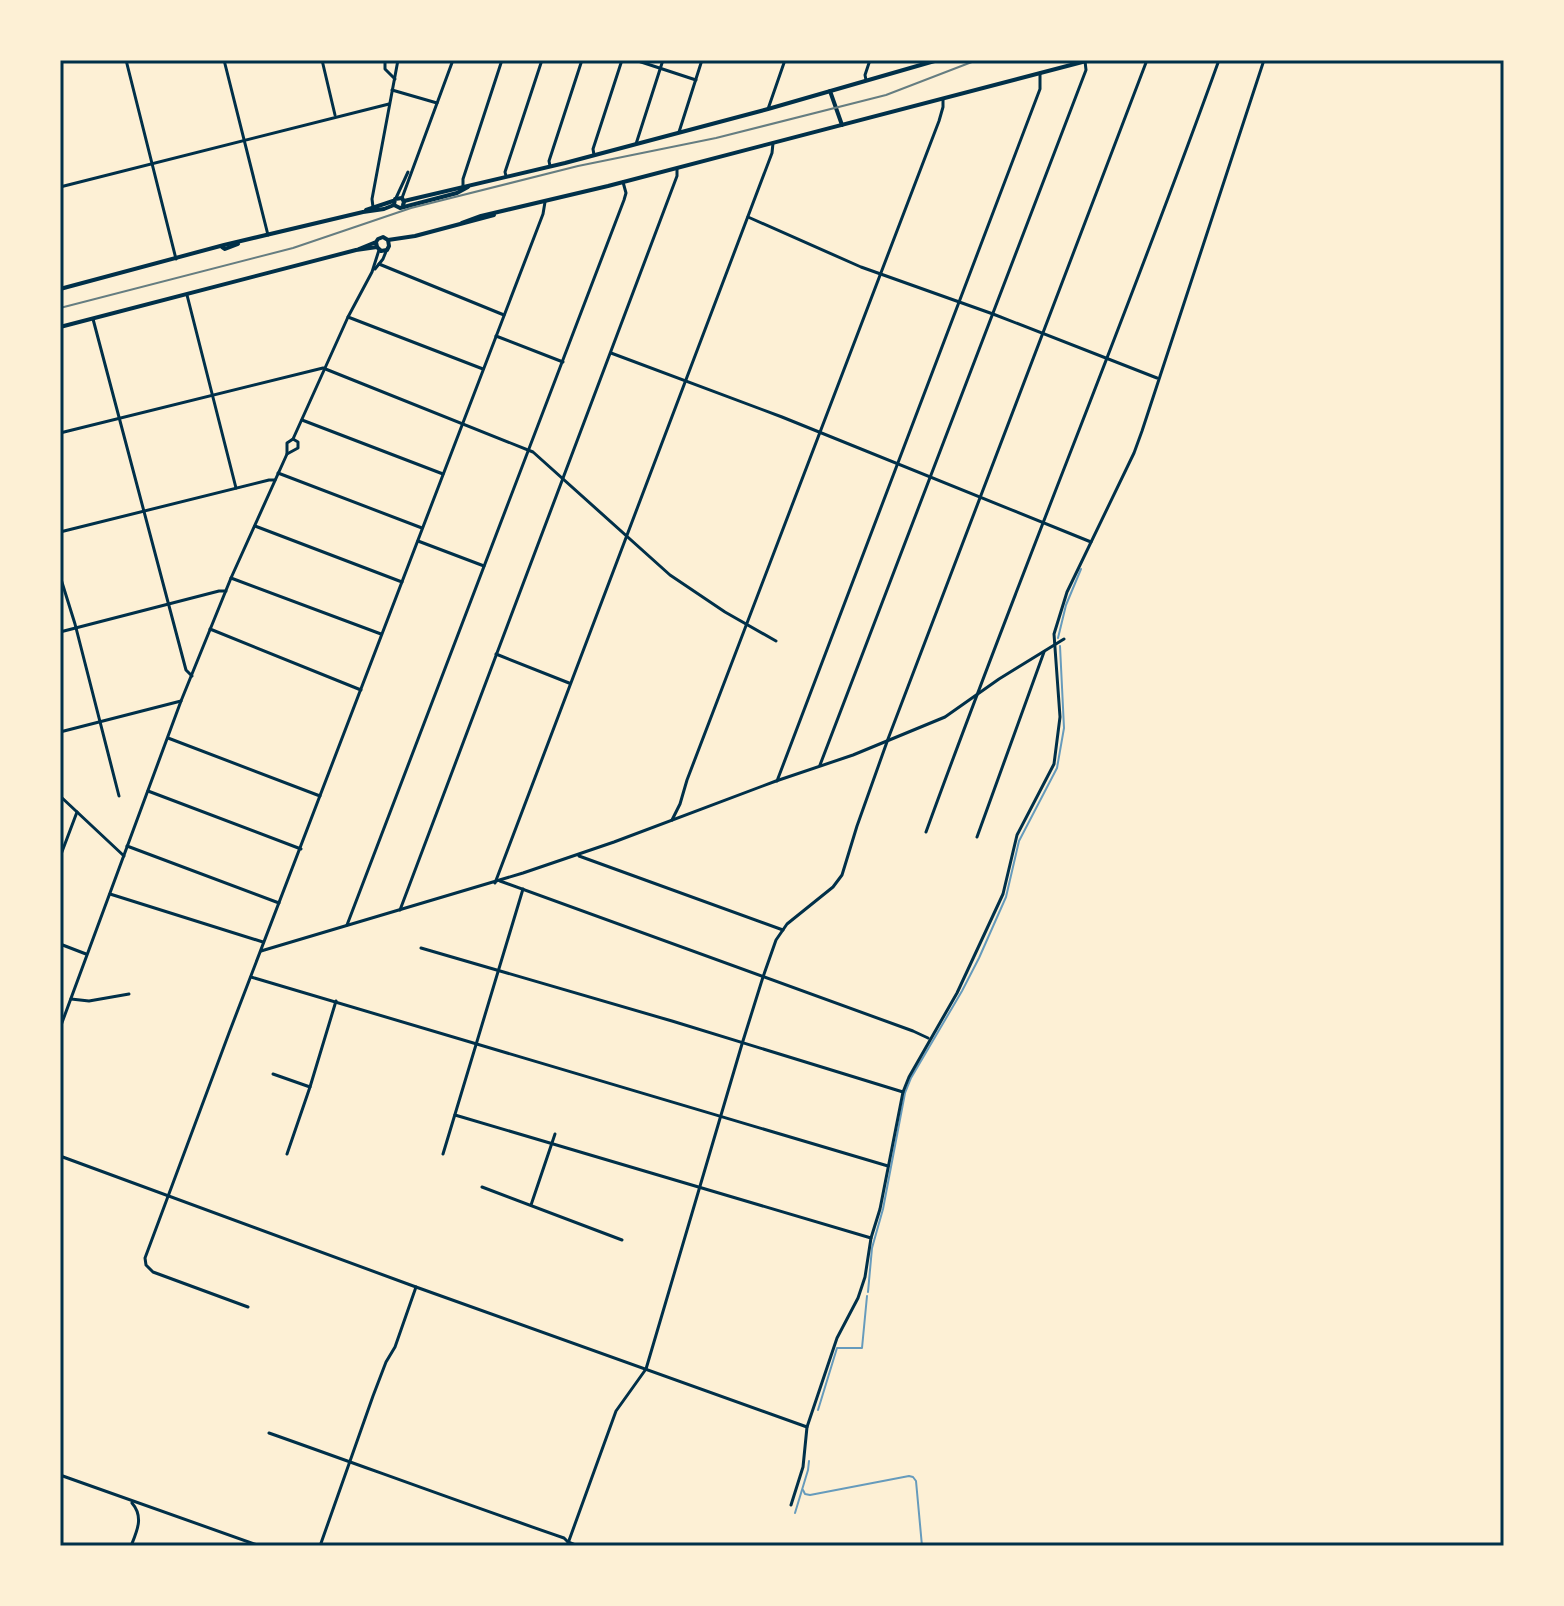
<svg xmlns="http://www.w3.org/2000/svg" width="1564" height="1606" font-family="Helvetica,sans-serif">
<rect width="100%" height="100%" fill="#fdf0d5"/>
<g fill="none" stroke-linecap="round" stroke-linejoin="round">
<!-- stream -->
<g stroke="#669bbc" stroke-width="2">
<path d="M 1058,638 L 1066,605 L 1081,569"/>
<path d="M 868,1292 L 872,1248 L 883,1209 L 905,1093 L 911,1078 L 962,991 L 979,958 L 1006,897 L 1019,841 L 1057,768 L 1064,728 L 1060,646"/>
<path d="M 818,1410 L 837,1348 L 862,1348 L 867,1296"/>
<path d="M 803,1490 L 805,1494 L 810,1495 L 909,1476 L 913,1477 L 916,1481 L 922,1546"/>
<path d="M 795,1513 L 808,1470 L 809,1461"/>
</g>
<!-- minor -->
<g stroke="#003049" stroke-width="3">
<path d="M 126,60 L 176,259"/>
<path d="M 224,60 L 268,235"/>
<path d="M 322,60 L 335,115"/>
<path d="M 385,60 L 385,69 L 395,79"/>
<path d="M 635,60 L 696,80"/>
<path d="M 866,80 L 865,75 L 870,60"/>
<path d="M 392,90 L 437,103"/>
<path d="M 768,109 L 785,60"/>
<path d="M 679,132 L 702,60"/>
<path d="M 636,144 L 663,60"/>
<path d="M 594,155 L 593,149 L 622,60"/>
<path d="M 550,166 L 549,161 L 582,60"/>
<path d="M 506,176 L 505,172 L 542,60"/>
<path d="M 463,186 L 463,179 L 502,60"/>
<path d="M 60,187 L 389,104"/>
<path d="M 373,207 L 372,199 L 398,60"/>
<path d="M 748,217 L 861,267 L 993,314 L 1157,378"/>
<path d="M 379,264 L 504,315"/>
<path d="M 187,295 L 236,488"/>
<path d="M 348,317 L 483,369"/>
<path d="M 93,319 L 186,670 L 192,676"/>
<path d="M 496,336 L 563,362"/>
<path d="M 611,353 L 782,417 L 1091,542"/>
<path d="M 302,420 L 443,474"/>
<path d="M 60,433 L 323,368 L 533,452 L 670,575 L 725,612 L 776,641"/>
<path d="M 278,473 L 422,528"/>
<path d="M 255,526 L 402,582"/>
<path d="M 60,532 L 269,480 L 275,480"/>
<path d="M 418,541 L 484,566"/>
<path d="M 60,576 L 75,624 L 119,796"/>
<path d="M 231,578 L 381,634"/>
<path d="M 210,629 L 361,690"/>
<path d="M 60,632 L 219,591 L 226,591"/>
<path d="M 496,654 L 569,683"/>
<path d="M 60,732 L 181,701"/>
<path d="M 168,738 L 320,796"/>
<path d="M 820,765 L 1086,70 L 1085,61"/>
<path d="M 777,781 L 1040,89 L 1040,73"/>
<path d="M 148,791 L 301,849"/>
<path d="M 60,796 L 124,856"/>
<path d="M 672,820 L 680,804 L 687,780 L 939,121 L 943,107 L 943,99"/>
<path d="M 926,832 C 1020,573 1126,319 1219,60"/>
<path d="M 977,837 L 1044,652"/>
<path d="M 127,846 L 279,903"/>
<path d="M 579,856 L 783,930"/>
<path d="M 60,857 L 77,812"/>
<path d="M 500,881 L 913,1031 L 928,1038"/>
<path d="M 495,883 L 772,153 L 773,143"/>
<path d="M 110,894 L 263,942"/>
<path d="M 400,910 L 677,176 L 677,169"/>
<path d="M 347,925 L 624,200 L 626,193 L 623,182"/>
<path d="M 60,944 L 86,954"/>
<path d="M 421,948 L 672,1021 L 903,1092"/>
<path d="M 261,951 L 523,873 L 614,842 L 776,781 L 853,755 L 945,717 L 999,679 L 1064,639"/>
<path d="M 251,977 L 888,1166"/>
<path d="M 71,999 L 89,1001 L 129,994"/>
<path d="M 273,1074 L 310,1087"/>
<path d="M 455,1115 L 871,1238"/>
<path d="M 287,1154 L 310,1087 L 336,1001"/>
<path d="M 443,1154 L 523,889"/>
<path d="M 60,1156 L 416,1287 L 807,1427"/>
<path d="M 482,1187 L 622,1240"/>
<path d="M 531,1205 L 555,1134"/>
<path d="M 248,1307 L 153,1272 L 146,1265 L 145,1258 L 229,1033 L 543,214 L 545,202"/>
<path d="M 269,1433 C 368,1468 465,1504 564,1538 L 568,1542 L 578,1546"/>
<path d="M 60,1475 L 260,1546"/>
<path d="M 791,1505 L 803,1467 L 807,1427 L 837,1338 L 858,1298 L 865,1277 L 871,1238 L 880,1209 L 903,1092 L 909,1077 L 957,993 L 1003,894 L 1017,835 L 1054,764 L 1060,717 L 1054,634 L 1067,592 L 1134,453 L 1142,431 L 1264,60"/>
<path d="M 131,1546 C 137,1531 144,1517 132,1503"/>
<path d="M 320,1546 L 373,1396 L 386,1362 L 395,1347 L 416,1287"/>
<path d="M 567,1546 L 616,1411 L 646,1369 L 742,1044 L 763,977 L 776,940 L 787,924 L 833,887 L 842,875 L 857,826 L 888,739 L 1147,60"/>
</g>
<!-- tertiary -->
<g stroke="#003049" stroke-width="3">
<path d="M 396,198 L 408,172"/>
<path d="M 402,198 L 453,60"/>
<path d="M 375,269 L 383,259 L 387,249"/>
<path d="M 287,454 L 298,448 L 298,442 L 293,439"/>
<path d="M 60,1028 L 181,701 L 231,578 L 287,454 L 287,443 L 293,439 L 348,317 L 372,272 L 379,250"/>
</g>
<!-- secondary -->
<g stroke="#003049" stroke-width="4">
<path d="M 830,91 L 842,125"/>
<path d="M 404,201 L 565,163 L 768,109 L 938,60"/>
<path d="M 403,205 L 404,202 L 402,198 L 395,199 L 394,205 L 400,208 L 457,193 L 468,187"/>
<path d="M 366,210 L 393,201"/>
<path d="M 462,223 L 481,216 L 608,186 L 1090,60"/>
<path d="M 388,240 L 415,236 L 494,215"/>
<path d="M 222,247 L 225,249 L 238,244"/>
<path d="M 359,249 L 376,242 L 378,239 L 383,237 L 388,240 L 389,246 L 387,250 L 381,251 L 377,247 L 376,242"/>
<path d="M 60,289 L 224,245 L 363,212 L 384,209 L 394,205"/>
<path d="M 60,327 L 356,250 L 377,247"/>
</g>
<!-- rail -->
<path stroke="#657d81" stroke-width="2" d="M 60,308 L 293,248 L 411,208 L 578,166 L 716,138 L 886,95 L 977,60"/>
</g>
<!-- border -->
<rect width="1564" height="1606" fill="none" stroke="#fdf0d5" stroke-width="124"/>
<rect x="62" y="62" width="1440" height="1482" fill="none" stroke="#003049" stroke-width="3"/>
</svg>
